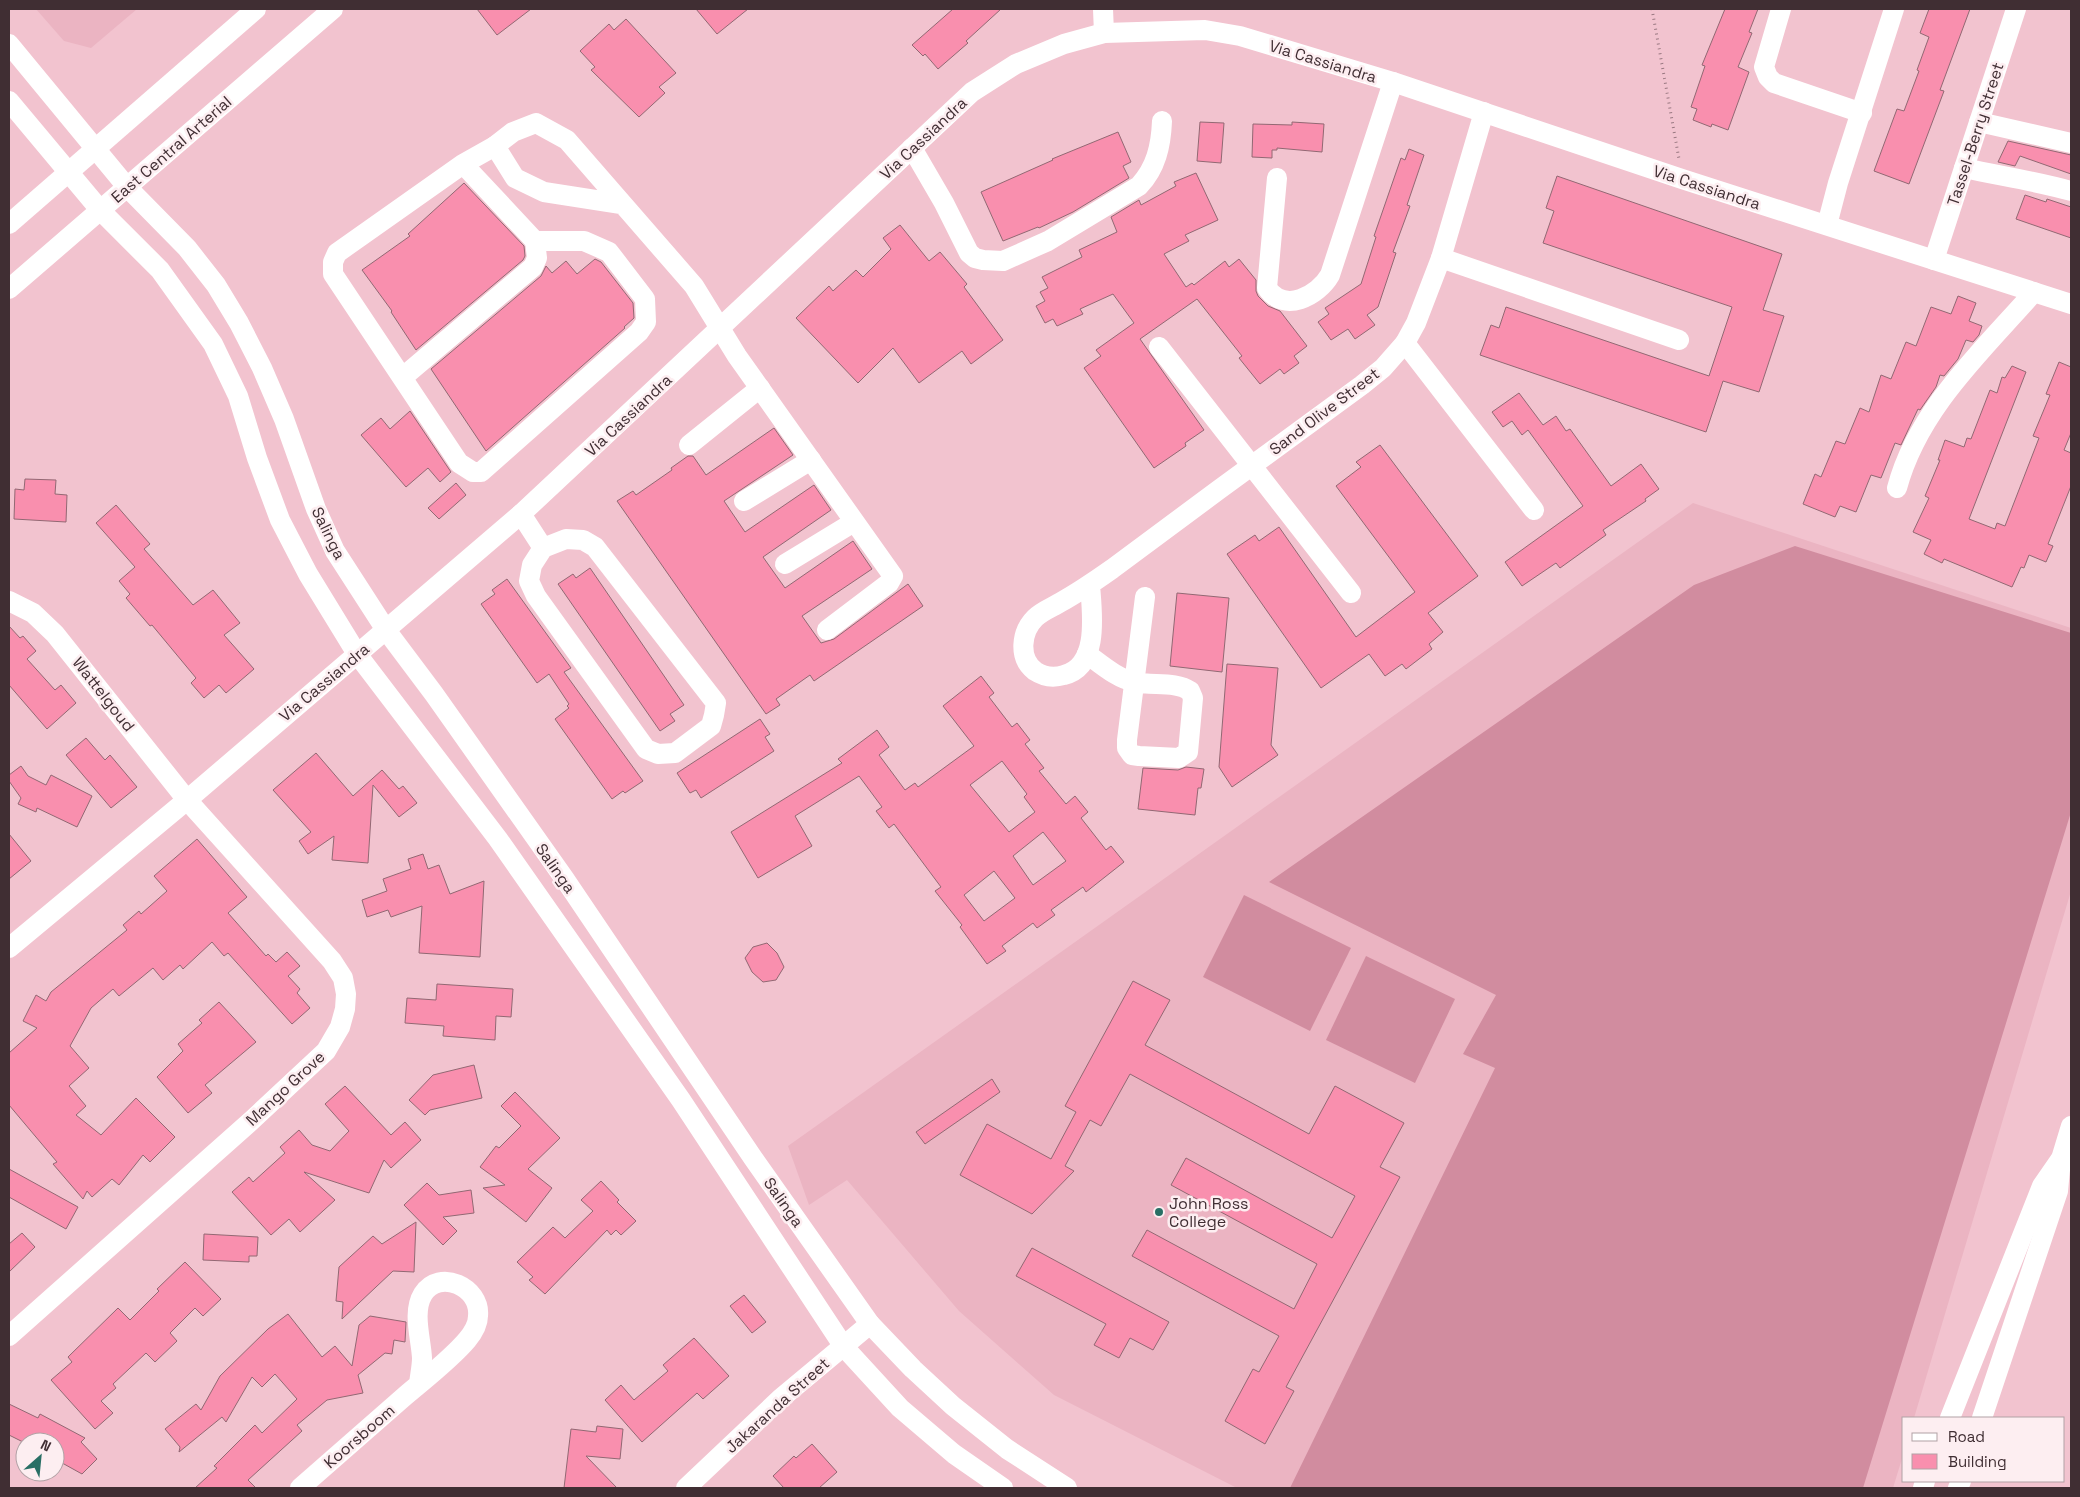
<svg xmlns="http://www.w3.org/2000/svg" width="2080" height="1497" font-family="'Space Grotesk',sans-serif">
<rect width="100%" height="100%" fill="#f2c3cf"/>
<!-- built -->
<g fill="#ebb4c2">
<path d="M 36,9 L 137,9 L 91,48 L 64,41 Z"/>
<path d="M 1693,503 L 2071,628 L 2071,891 L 1914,1418 L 1904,1418 L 1904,1452 L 1893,1488 L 1237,1488 L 1054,1395 L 959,1311 L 847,1180 L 809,1205 L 788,1146 Z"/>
</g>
<!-- garden -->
<g fill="#d18c9f">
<path d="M 1795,546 L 2071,633 L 2071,812 L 1863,1488 L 1290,1488 L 1495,1068 L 1463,1054 L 1496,995 L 1269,882 L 1694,585 Z"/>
<path d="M 1244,895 L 1351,948 L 1310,1031 L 1203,977 Z"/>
<path d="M 1366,956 L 1455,999 L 1415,1083 L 1326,1040 Z"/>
</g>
<!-- building -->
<g fill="#f98fae" stroke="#926873" fill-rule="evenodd">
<path d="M 477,9 L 531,9 L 497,35 Z"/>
<path d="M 696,9 L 748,9 L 717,34 Z"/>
<path d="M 953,9 L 1001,9 L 966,41 L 968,43 L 938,69 L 925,54 L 923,56 L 912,45 Z"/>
<path d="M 1725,9 L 1758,9 L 1749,32 L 1752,33 L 1738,67 L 1749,72 L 1728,130 L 1712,124 L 1711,127 L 1693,120 L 1697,109 L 1691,107 L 1705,66 L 1702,65 Z"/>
<path d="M 1929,9 L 1970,9 L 1940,90 L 1944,91 L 1909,184 L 1874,171 L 1897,109 L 1904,111 L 1919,71 L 1917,70 L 1929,37 L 1920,33 Z"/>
<path d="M 626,19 L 676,73 L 659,87 L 665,93 L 639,117 L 591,70 L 595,67 L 580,51 L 609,24 L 614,30 Z"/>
<path d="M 1200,122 L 1224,123 L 1221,163 L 1197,161 Z"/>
<path d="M 1292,122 L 1324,124 L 1322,152 L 1277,148 L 1277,150 L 1272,150 L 1272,158 L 1252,157 L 1253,124 L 1292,125 Z"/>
<path d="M 1118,132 L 1131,162 L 1123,166 L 1129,178 L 1073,212 L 1039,228 L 1038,227 L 1003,241 L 981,192 L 1053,160 L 1052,159 Z"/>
<path d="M 2008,141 L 2071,155 L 2071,174 L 2020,156 L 2015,166 L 1998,162 Z"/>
<path d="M 1409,149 L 1424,155 L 1407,205 L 1410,206 L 1393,252 L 1396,253 L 1378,307 L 1367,315 L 1375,325 L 1355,339 L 1348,329 L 1331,340 L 1318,322 L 1329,314 L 1325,308 L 1361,284 L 1376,237 L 1374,236 L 1401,158 L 1405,160 Z"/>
<path d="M 1196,173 L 1218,220 L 1185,235 L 1189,241 L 1164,254 L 1186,287 L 1192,283 L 1194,285 L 1225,261 L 1229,267 L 1239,259 L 1256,280 L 1256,291 L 1258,296 L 1268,306 L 1280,311 L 1307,346 L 1294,356 L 1299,363 L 1284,374 L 1280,369 L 1260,384 L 1239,358 L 1242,356 L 1197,299 L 1140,339 L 1204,430 L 1185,443 L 1186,446 L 1154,468 L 1084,368 L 1101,356 L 1096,350 L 1134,323 L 1113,294 L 1080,309 L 1083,314 L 1057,326 L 1053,319 L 1045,323 L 1036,306 L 1045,301 L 1040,292 L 1048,288 L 1042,277 L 1082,257 L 1079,250 L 1117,232 L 1111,217 L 1139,200 L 1141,205 L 1176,186 L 1174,182 Z"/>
<path d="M 1557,176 L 1782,254 L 1763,310 L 1784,316 L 1759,392 L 1723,381 L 1706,432 L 1480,355 L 1491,325 L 1499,328 L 1506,307 L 1709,376 L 1732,307 L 1543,243 L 1554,211 L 1546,208 Z"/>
<path d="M 464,183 L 524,246 L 525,256 L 523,260 L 416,350 L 391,312 L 392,311 L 362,270 L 410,236 L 408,234 Z"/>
<path d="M 2025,195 L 2046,202 L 2047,199 L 2071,207 L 2071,238 L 2016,219 Z"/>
<path d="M 900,225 L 929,261 L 940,252 L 967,284 L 964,287 L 1003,340 L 971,364 L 962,351 L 919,383 L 893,348 L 858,383 L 796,318 L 829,286 L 833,291 L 856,270 L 863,277 L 891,249 L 883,238 Z"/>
<path d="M 595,259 L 601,262 L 633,303 L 634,318 L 624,327 L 625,328 L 486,451 L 431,369 L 541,276 L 546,266 L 552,273 L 566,261 L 577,274 Z"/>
<path d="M 1958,296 L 1976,303 L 1969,321 L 1982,326 L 1979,335 L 1973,342 L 1966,340 L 1958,359 L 1944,376 L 1940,375 L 1936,387 L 1920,410 L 1918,409 L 1901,445 L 1895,443 L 1881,478 L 1871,475 L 1856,512 L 1840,506 L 1835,517 L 1803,504 L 1815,474 L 1821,477 L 1836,441 L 1845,444 L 1860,408 L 1869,412 L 1881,375 L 1891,379 L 1906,342 L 1916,346 L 1931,307 L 1951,314 Z"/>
<path d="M 2059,362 L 2071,367 L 2071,433 L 2064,450 L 2071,453 L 2071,486 L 2048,544 L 2053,546 L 2046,562 L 2029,555 L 2024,568 L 2021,567 L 2012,587 L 1944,559 L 1942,563 L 1924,554 L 1931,540 L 1913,532 L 1929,498 L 1925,496 L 1940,460 L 1938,460 L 1945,440 L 1964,447 L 1967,438 L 1971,439 L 1990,390 L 1997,393 L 2002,377 L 2005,378 L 2012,366 L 2026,372 L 1969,519 L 1995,529 L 1997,523 L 2005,526 L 2039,438 L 2033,436 L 2050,395 L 2046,394 Z"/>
<path d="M 1519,393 L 1543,425 L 1556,416 L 1566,431 L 1570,429 L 1611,486 L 1641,464 L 1659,489 L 1645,499 L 1646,501 L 1603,530 L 1606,535 L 1560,568 L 1556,563 L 1522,586 L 1505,562 L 1583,506 L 1528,430 L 1522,435 L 1512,421 L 1503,427 L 1492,412 Z"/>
<path d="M 410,411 L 451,472 L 440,482 L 428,468 L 406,487 L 361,435 L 381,418 L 390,429 Z"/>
<path d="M 774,428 L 793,455 L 724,501 L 745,532 L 814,485 L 831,510 L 763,557 L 785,588 L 853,541 L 872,569 L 802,616 L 821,643 L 834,639 L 908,584 L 923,606 L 814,681 L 810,675 L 776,699 L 780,705 L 766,714 L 617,501 L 633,491 L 636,495 L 672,470 L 671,468 L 688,456 L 693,456 L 706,475 Z"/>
<path d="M 1380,445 L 1478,576 L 1428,613 L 1443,632 L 1429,644 L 1432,649 L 1406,669 L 1402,664 L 1385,676 L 1369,654 L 1321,688 L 1227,554 L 1255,535 L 1259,541 L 1279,527 L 1356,637 L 1415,592 L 1336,486 L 1361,467 L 1356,462 Z"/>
<path d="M 25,479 L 56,480 L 55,494 L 67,495 L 66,522 L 14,519 L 15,489 L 24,490 Z"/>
<path d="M 456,483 L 466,495 L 439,519 L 428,508 Z"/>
<path d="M 116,505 L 150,544 L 144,549 L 193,605 L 213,590 L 240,623 L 224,635 L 254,669 L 226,693 L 219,685 L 204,698 L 191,683 L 196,678 L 152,625 L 150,626 L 126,598 L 130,594 L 119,581 L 135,567 L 96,523 Z"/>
<path d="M 590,568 L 684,705 L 670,714 L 675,721 L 660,731 L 558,584 L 573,574 L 576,578 Z"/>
<path d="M 507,579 L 571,668 L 564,672 L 643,781 L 625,793 L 623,791 L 612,799 L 555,719 L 569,708 L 567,706 L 569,704 L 549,674 L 537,683 L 481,604 L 495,594 L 492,590 Z"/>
<path d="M 1177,593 L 1229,598 L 1222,672 L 1170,666 Z"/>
<path d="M 9,626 L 20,638 L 23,636 L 36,651 L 27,659 L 55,690 L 61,685 L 76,703 L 47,729 L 9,685 Z"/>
<path d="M 1227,664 L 1278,668 L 1271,745 L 1278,755 L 1232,787 L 1219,767 Z"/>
<path d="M 981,676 L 994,693 L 989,697 L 1012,727 L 1017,723 L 1030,740 L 1025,744 L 1044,768 L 1039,771 L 1066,804 L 1075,796 L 1088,812 L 1081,818 L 1106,850 L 1111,846 L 1124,862 L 1086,892 L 1083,887 L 1051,910 L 1055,915 L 1037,928 L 1033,923 L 1002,946 L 1006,951 L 987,964 L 960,927 L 962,925 L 935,891 L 941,887 L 894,824 L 889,828 L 876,811 L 882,807 L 859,776 L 795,816 L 812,846 L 758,878 L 731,832 L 842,763 L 838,759 L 877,730 L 889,747 L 879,755 L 905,790 L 915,783 L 918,787 L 974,746 L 943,706 ZM 1002,761 L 1027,794 L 1024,797 L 1035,812 L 1009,832 L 970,785 ZM 1043,832 L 1066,861 L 1033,885 L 1013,856 ZM 994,871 L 1015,898 L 984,921 L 964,895 Z"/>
<path d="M 760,719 L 770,734 L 765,737 L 774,751 L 701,798 L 696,790 L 690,793 L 677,773 Z"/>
<path d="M 86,738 L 105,760 L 110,755 L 137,787 L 111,808 L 66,755 Z"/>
<path d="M 316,753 L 353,796 L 382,770 L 399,789 L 403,786 L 417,803 L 399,817 L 373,785 L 368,863 L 332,860 L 334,836 L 308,854 L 299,841 L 311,832 L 273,790 Z"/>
<path d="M 21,766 L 28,776 L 46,785 L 51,775 L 92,796 L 77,827 L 37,808 L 36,812 L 18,804 L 21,798 L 9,781 L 9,775 Z"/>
<path d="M 1186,767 L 1204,769 L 1201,788 L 1198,788 L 1195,815 L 1138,809 L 1143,768 L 1178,770 Z"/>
<path d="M 9,834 L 31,861 L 9,879 Z"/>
<path d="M 197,839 L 247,897 L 228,913 L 266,956 L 268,954 L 276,962 L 287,952 L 300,966 L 288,976 L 300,989 L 297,993 L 310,1008 L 292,1024 L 228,953 L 224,956 L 212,942 L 183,969 L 180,965 L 163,980 L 153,968 L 119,996 L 113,989 L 91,1008 L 70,1046 L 89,1068 L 69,1086 L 86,1106 L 76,1115 L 101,1135 L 136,1098 L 175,1137 L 150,1162 L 143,1155 L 119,1185 L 112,1179 L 92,1197 L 87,1191 L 83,1199 L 53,1164 L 57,1162 L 9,1105 L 9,1053 L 37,1028 L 23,1021 L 36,995 L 46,1001 L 51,992 L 127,930 L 123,925 L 139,911 L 141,914 L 167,891 L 154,876 Z"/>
<path d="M 423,854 L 428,869 L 439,865 L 450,894 L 484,881 L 480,957 L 419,953 L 422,906 L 391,917 L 388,910 L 367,917 L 362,900 L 387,891 L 383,879 L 411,869 L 408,859 Z"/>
<path d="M 767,943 L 777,953 L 784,967 L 776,980 L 763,982 L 752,972 L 745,958 L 753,947 Z"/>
<path d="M 1133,981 L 1170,1000 L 1145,1045 L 1309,1134 L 1335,1086 L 1404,1123 L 1380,1167 L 1400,1177 L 1286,1387 L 1294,1391 L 1265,1444 L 1225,1421 L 1253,1369 L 1259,1372 L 1279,1336 L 1132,1256 L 1147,1230 L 1294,1309 L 1317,1264 L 1171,1185 L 1186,1158 L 1332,1238 L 1355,1196 L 1130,1074 L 1101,1126 L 1090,1120 L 1065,1166 L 1074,1171 L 1032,1214 L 960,1175 L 987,1124 L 1051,1159 L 1076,1112 L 1065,1106 Z"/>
<path d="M 437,984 L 513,989 L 511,1017 L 496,1016 L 495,1040 L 443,1036 L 444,1026 L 405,1023 L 407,998 L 436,1000 Z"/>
<path d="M 219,1002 L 256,1042 L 205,1085 L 212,1093 L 188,1113 L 157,1077 L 183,1051 L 178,1044 L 202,1023 L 199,1020 Z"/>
<path d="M 474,1065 L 482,1098 L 430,1110 L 425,1115 L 409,1100 L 433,1075 Z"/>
<path d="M 992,1079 L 1000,1092 L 925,1144 L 916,1132 Z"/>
<path d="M 345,1086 L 391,1135 L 405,1122 L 421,1140 L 391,1168 L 384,1160 L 369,1193 L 304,1172 L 335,1200 L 300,1232 L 289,1219 L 271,1235 L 232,1192 L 249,1177 L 253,1182 L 285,1153 L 280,1147 L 299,1130 L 312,1145 L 330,1151 L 349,1131 L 325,1104 Z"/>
<path d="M 515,1092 L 560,1138 L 528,1169 L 552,1188 L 526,1222 L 483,1188 L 505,1185 L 480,1167 L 496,1146 L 499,1148 L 521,1126 L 501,1106 Z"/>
<path d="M 9,1169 L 78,1207 L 66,1229 L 9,1197 Z"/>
<path d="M 601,1181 L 619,1200 L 617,1202 L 636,1221 L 621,1235 L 616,1230 L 611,1235 L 607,1230 L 545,1294 L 529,1280 L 533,1277 L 517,1262 L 553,1227 L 565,1238 L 593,1211 L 581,1200 Z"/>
<path d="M 427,1183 L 439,1195 L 471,1190 L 474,1213 L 443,1217 L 457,1231 L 443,1245 L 404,1205 Z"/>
<path d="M 416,1222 L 414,1272 L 393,1271 L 342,1319 L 343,1302 L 336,1301 L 339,1267 L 373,1236 L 382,1244 Z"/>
<path d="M 22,1233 L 35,1247 L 9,1272 L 9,1244 Z"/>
<path d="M 204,1234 L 258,1237 L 257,1256 L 249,1256 L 249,1262 L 203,1260 Z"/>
<path d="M 1032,1248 L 1169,1322 L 1153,1350 L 1130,1338 L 1119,1358 L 1094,1345 L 1106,1324 L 1016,1276 Z"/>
<path d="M 185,1262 L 221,1299 L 203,1316 L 195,1308 L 170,1333 L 177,1341 L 155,1362 L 146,1353 L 113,1384 L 116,1388 L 101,1401 L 113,1413 L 95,1429 L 51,1380 L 72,1362 L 68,1357 L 118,1308 L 130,1320 L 159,1291 L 157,1289 Z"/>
<path d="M 744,1295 L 766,1322 L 752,1333 L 730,1306 Z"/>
<path d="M 288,1314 L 322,1357 L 335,1346 L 352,1366 L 359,1325 L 370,1316 L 406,1322 L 405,1342 L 394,1340 L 392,1354 L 385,1353 L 358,1375 L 363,1393 L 327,1400 L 297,1425 L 302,1431 L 248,1480 L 256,1488 L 195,1488 L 217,1468 L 214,1466 L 255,1425 L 262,1433 L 297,1399 L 275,1374 L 262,1387 L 252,1377 L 226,1422 L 222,1417 L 179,1452 L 180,1447 L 165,1429 L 196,1404 L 201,1410 L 220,1376 L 268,1329 Z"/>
<path d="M 694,1338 L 729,1376 L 703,1399 L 697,1393 L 642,1442 L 605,1400 L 621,1385 L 634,1400 L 668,1371 L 663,1365 Z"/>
<path d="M 9,1404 L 38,1418 L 40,1414 L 85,1438 L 81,1442 L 97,1459 L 82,1474 L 55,1459 L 55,1442 L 25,1443 L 9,1435 Z"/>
<path d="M 597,1426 L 623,1429 L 620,1459 L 586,1456 L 617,1488 L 564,1488 L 571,1429 L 596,1432 Z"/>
<path d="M 812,1444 L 837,1472 L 819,1488 L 784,1488 L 773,1476 L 794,1456 L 796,1458 Z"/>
</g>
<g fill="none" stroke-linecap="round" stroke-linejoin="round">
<!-- path -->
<path stroke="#9a7982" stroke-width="3" stroke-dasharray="1 4" stroke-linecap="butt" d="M 1652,9 L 1679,159"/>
<!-- minor -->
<g stroke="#fff" stroke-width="20">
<path d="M 1103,9 L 1104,33"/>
<path d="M 1781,9 L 1764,67 L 1768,77 L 1774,83 L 1862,113"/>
<path d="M 9,44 L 127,187 L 187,248 L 216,285 L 239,323 L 262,368 L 284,419 L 316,509 L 335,551 L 386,630 L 434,694 L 564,878 L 753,1158 L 870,1324 L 913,1369 L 953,1406 L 1007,1449 L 1067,1488"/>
<path d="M 9,101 L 101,211 L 160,270 L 213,344 L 238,396 L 257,458 L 280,520 L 308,574 L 357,654 L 498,839 L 681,1100 L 844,1347 L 900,1408 L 954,1454 L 1003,1488"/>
<path d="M 1979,122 L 2071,143"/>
<path d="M 912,148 L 944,203 L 969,253 L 975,258 L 983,260 L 1003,261 L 1048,241 L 1139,186 C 1156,168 1161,146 1162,121"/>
<path d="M 463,164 L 535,241 L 584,241 L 609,252 L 645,299 L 646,322 L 639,332 L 481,472 L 473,472 L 459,463 L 333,274 L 333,262 L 337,253 L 463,164 L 495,146"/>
<path d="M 1964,168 C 2000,176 2036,181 2071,191"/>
<path d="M 1277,178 L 1267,288 C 1284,314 1318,296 1330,275 L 1393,82"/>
<path d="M 621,204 L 544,192 L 515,178 L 495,146 L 513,132 L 536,123 L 567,140 L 694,286 L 737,356 L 893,576 L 889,583 L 827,630"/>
<path d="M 9,224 L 256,9"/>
<path d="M 1827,225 L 1838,183 L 1894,9"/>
<path d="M 1441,258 L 1679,340"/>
<path d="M 1934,260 L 2016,9"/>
<path d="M 9,289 L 333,9"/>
<path d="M 1405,343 L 1534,510"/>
<path d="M 1159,347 L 1351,593"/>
<path d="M 403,377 L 533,267 L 537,258 L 535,241"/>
<path d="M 689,445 L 760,388"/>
<path d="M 1897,488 C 1918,409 1982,351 2034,292"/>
<path d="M 744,501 L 811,460"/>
<path d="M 521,514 L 543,548"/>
<path d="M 566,539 L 583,540 L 595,547 L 716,703 L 714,715 L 711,726 L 675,753 L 658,754 L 646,749 L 536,596 L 529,581 L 532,565 L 543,548 Z"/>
<path d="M 785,564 L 854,522"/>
<path d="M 1090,585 C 1092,612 1100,666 1064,675 C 1054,678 1044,677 1035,671 C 1018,658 1021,632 1035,618 C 1042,611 1053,607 1061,602 C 1079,592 1095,581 1112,569 C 1195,507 1278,446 1362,385 L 1383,368 L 1405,343 L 1416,323 L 1441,258 L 1484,112"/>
<path d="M 9,601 L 33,613 L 55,634 L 187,800 L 332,961 L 343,978 L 346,994 L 345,1009 L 340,1027 L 326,1051 L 251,1121 L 9,1336"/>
<path d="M 1087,654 C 1102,665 1118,679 1135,682 C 1152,686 1176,681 1190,691 L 1193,698 L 1188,752 L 1179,758 L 1139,756 L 1132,755 L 1127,748 L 1127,740 L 1145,597"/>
<path d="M 9,948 L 187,800 L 521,514 L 972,92 L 1016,64 L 1064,44 L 1104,33 L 1205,30 L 1240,36 L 1393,82 L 1682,179 L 2071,304"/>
<path d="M 1950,1418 L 2042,1186 L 2060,1160"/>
<path d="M 1982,1418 L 2058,1191 L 2061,1159 L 2071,1126"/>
<path d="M 300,1488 C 335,1457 370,1427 405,1396 C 425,1379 451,1359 467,1340 C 472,1334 478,1324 478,1316 C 481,1287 439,1268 423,1294 C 412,1312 421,1338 422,1358 C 422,1366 420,1375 419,1384"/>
<path d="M 686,1488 L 780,1399 L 870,1324"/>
<path d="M 1923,1488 L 1925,1481"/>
<path d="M 1958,1488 L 1961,1481"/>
</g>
</g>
<!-- markers -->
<circle fill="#296f65" stroke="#fdeef1" stroke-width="2" cx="1159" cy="1212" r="5"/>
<g text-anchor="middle" stroke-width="5" stroke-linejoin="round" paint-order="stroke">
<!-- street labels -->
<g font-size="16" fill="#402e33" stroke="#fdeef1">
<text transform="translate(1323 61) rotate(17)" y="6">Via Cassiandra</text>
<text transform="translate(1975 134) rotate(-72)" y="6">Tassel-Berry Street</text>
<text transform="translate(923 138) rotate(-43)" y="6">Via Cassiandra</text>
<text transform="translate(171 149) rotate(-41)" y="6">East Central Arterial</text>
<text transform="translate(1707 187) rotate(18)" y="6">Via Cassiandra</text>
<text transform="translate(1324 411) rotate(-37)" y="6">Sand Olive Street</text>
<text transform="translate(628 415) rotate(-43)" y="6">Via Cassiandra</text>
<text transform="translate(329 533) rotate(64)" y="6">Salinga</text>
<text transform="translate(324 682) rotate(-40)" y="6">Via Cassiandra</text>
<text transform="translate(104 694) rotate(52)" y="6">Wattelgoud</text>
<text transform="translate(556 868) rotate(55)" y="6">Salinga</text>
<text transform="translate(285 1088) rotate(-43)" y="6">Mango Grove</text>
<text transform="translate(784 1202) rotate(55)" y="6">Salinga</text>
<text transform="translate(777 1405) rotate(-42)" y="6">Jakaranda Street</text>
<text transform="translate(359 1436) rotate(-41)" y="6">Koorsboom</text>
</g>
<!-- poi labels -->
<g font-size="16" fill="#402e33" stroke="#fdeef1" text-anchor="start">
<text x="1169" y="1209">John Ross<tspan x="1169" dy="18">College</tspan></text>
</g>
</g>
<!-- border -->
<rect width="2080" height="1497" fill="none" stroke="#402e33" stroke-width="20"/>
<!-- legend -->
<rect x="1902" y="1417" width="162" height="65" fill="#fdeef1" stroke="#b1a1a5"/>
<rect x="1912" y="1433" width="25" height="8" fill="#ffffff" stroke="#b1a1a5"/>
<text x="1948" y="1442" font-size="15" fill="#402e33">Road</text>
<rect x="1912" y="1454" width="25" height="15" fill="#f98fae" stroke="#b1a1a5"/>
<text x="1948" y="1467" font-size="15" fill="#402e33">Building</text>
<!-- north arrow -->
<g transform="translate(40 1457) rotate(27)"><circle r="24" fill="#fdeef1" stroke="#b1a1a5"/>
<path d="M0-4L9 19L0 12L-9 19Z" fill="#296f65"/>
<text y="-8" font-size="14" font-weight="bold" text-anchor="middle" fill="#402e33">N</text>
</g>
</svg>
